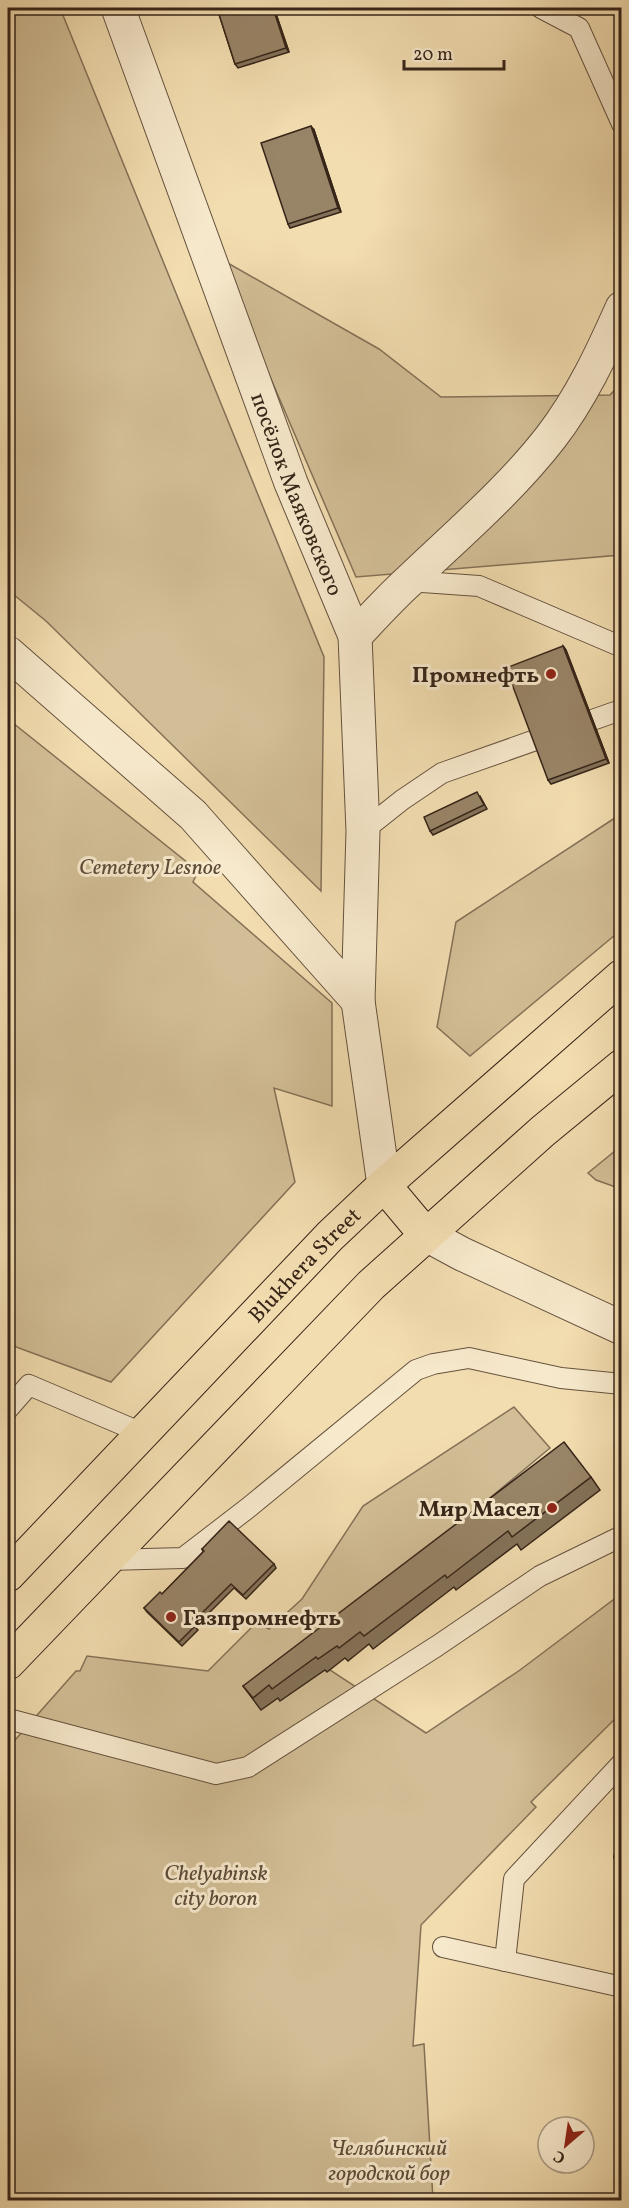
<svg xmlns="http://www.w3.org/2000/svg" width="629" height="2208" font-family="Vollkorn,serif">
<rect width="100%" height="100%" fill="#f2ddb0"/>
<filter id="stains"><feTurbulence type="fractalNoise" baseFrequency=".00333" numOctaves="4"/><feColorMatrix values="0 0 0 0 .2 0 0 0 0 .09 0 0 0 0 .02 0 0 0 .5 -.17"/></filter>
<radialGradient id="worn" r=".72"><stop offset=".6" stop-color="#630" stop-opacity="0"/><stop offset="1" stop-color="#630" stop-opacity=".3"/></radialGradient>
<!-- green -->
<g fill="#d2be96" stroke="#847157" stroke-width="1.5">
<path d="M 8,8 L 60,8 L 324,657 L 321,891 L 46,621 L 8,590 Z"/>
<path d="M 219,258 L 379,349 L 441,397 L 610,395 L 621,383 L 621,555 L 356,577 Z"/>
<path d="M 8,719 L 198,871 L 193,882 L 332,1003 L 332,1106 L 274,1088 L 295,1182 L 111,1382 L 8,1344 Z"/>
<path d="M 621,814 L 621,930 L 470,1056 L 437,1027 L 456,922 Z"/>
<path d="M 621,1146 L 621,1189 L 596,1180 L 588,1173 Z"/>
<path d="M 514,1407 L 550,1448 L 304,1653 L 426,1733 L 520,1670 L 621,1594 L 621,1713 L 531,1802 L 536,1807 L 421,1925 L 413,2046 L 424,2044 L 433,2200 L 8,2200 L 8,1748 L 76,1671 L 80,1671 L 87,1656 L 208,1671 L 257,1622 L 269,1629 L 302,1599 L 363,1506 Z"/>
</g>
<g fill="none" stroke-linecap="round" stroke-linejoin="round">
<!-- service casing -->
<g stroke="#65523e" stroke-width="22">
<g id="service">
<path d="M 541,8 L 579,28 L 622,124"/>
<path d="M 408,581 L 479,586 L 622,647"/>
<path d="M 363,831 L 402,800 L 442,773 L 615,712 L 622,714"/>
<path d="M 8,1409 L 29,1385 L 142,1433"/>
<path d="M 108,1560 L 183,1558 L 248,1508 L 416,1370 L 433,1364 L 469,1358 L 561,1378 L 622,1384"/>
<path d="M 8,1719 L 216,1774 L 248,1767 L 437,1646 L 540,1576 L 622,1536"/>
<path d="M 443,1947 L 622,1987"/>
<path d="M 505,1961 L 514,1879 L 622,1763"/>
</g>
</g>
<!-- minor casing -->
<g stroke="#65523e" stroke-width="35">
<g id="minor">
<path id="s1" d="M 118,8 L 291,483 L 355,636 L 363,831 L 358,1001 L 384,1185"/>
<path d="M 355,636 C 373,617 391,597 410,580 C 458,534 510,490 551,437 C 581,398 602,353 622,308"/>
<path d="M 8,653 L 193,815 L 358,1001"/>
</g>
</g>
<!-- tertiary casing -->
<g stroke="#65523e" stroke-width="35">
<path id="tertiary" d="M 425,1234 L 462,1254 L 622,1328"/>
</g>
<!-- primary casing -->
<g stroke="#362418" stroke-width="35">
<g id="primary">
<path d="M 384,1185 L 425,1234"/>
<path id="s2" d="M 8,1575 L 330,1236 L 384,1185 L 622,976"/>
<path d="M 8,1663 L 371,1285 L 543,1131 L 622,1066"/>
</g>
</g>
<!-- service -->
<use href="#service" stroke="#f7e9cc" stroke-width="20"/>
<!-- minor -->
<use href="#minor" stroke="#f7e9cc" stroke-width="33"/>
<!-- tertiary -->
<use href="#tertiary" stroke="#f7e9cc" stroke-width="33"/>
<!-- primary -->
<use href="#primary" stroke="#f2ddb0" stroke-width="33"/>
</g>
<!-- wall -->
<g fill="#837259" stroke="#362418" stroke-width="1.5">
<path d="M 217,8 L 274,8 L 289,52 L 238,68 L 235,64 Z"/>
<path d="M 314,130 L 341,212 L 290,228 L 288,224 Z"/>
<path d="M 563,646 L 566,650 L 609,763 L 551,784 L 548,780 Z"/>
<path d="M 480,796 L 487,809 L 433,835 L 430,831 Z"/>
<path d="M 591,1477 L 600,1490 L 521,1550 L 517,1544 L 456,1590 L 454,1587 L 373,1649 L 369,1644 L 348,1661 L 345,1658 L 327,1672 L 325,1670 L 280,1701 L 278,1698 L 261,1710 L 243,1686 Z"/>
<path d="M 202,1549 L 274,1564 L 276,1568 L 246,1599 L 234,1588 L 195,1627 L 198,1630 L 182,1646 L 147,1612 L 144,1608 L 162,1594 L 203,1552 Z"/>
<path d="M 621,1808 L 621,1863 L 617,1862 L 614,1858 Z"/>
</g>
<!-- shaded-wall -->
<g fill="#6a5c48" stroke="#362418" stroke-width="1.5">
<path d="M 273,8 L 274,8 L 289,52 L 286,48 Z"/>
<path d="M 311,126 L 314,130 L 341,212 L 338,208 Z"/>
<path d="M 563,646 L 566,650 L 609,763 L 606,759 Z"/>
</g>
<!-- building -->
<g fill="#988467" stroke="#362418" stroke-width="1.5">
<path d="M 217,8 L 273,8 L 286,48 L 235,64 Z"/>
<path d="M 311,126 L 338,208 L 288,224 L 261,143 Z"/>
<path d="M 563,646 L 606,759 L 548,780 L 506,668 Z"/>
<path d="M 477,792 L 484,805 L 430,831 L 424,817 Z"/>
<path d="M 564,1442 L 591,1477 L 512,1537 L 508,1531 L 447,1578 L 445,1575 L 364,1636 L 360,1632 L 339,1648 L 337,1646 L 318,1659 L 316,1657 L 272,1689 L 269,1685 L 253,1698 L 243,1686 Z"/>
<path d="M 229,1521 L 274,1564 L 243,1595 L 231,1584 L 192,1623 L 195,1626 L 179,1642 L 144,1608 L 160,1592 L 162,1594 L 204,1551 L 202,1549 Z"/>
<path d="M 621,1808 L 621,1859 L 614,1858 Z"/>
</g>
<!-- markers -->
<g fill="#8f2418" stroke="#f7e9cc" stroke-width="2">
<circle cx="551" cy="674" r="6"/>
<circle cx="552" cy="1508" r="6"/>
<circle cx="171" cy="1617" r="6"/>
</g>
<g text-anchor="middle" stroke-width="6" stroke-linejoin="round" paint-order="stroke">
<!-- street labels -->
<g font-size="22" fill="#362418" stroke="#f7e9cc">
<text dy="8" stroke="none"><textPath href="#s1" startOffset="518">посёлок Маяковского</textPath></text>
<text dy="8" stroke="none"><textPath href="#s2" startOffset="429">Blukhera Street</textPath></text>
</g>
<!-- poi labels -->
<g font-size="22" font-weight="bold" fill="#362418" stroke="#f7e9cc" text-anchor="end">
<text x="539" y="682">Промнефть</text>
<text x="540" y="1516">Мир Масел</text>
<text x="183" y="1625" text-anchor="start">Газпромнефть</text>
</g>
<!-- park labels -->
<g font-size="22" font-style="italic" fill="#5d4a38" stroke="#f7e9cc">
<text x="150" y="874">Cemetery Lesnoe</text>
<text x="216" y="1880">Chelyabinsk<tspan x="216" dy="25">city boron</tspan></text>
<text x="389" y="2155">Челябинский<tspan x="389" dy="25">городской бор</tspan></text>
</g>
</g>
<!-- margin -->
<rect width="629" height="2208" fill="none" stroke="#f2ddb0" stroke-width="30"/>
<rect x="9" y="9" width="611" height="2190" fill="none" stroke="#362418" stroke-width="3"/>
<rect x="15" y="15" width="599" height="2178" fill="none" stroke="#362418" stroke-width="1.5"/>
<!-- north arrow -->
<g transform="translate(566 2145) rotate(209)"><circle r="28" fill="#f7e9cc" stroke="#aa9a84" stroke-width="1.5"/>
<path d="M0-4.5L10 22L0 15L-10 22Z" fill="#8f2418"/>
<text y="-9" font-size="16" font-weight="bold" text-anchor="middle" fill="#362418">С</text>
</g>
<!-- scale -->
<path d="M404 60v9h100v-9" fill="none" stroke="#362418" stroke-width="3"/>
<text x="413" y="60" font-size="18" fill="#362418" stroke="#f7e9cc" stroke-width="4.5" paint-order="stroke">20 m</text>
<rect width="100%" height="100%" filter="url(#stains)"/>
<rect width="100%" height="100%" fill="url(#worn)"/>
</svg>
